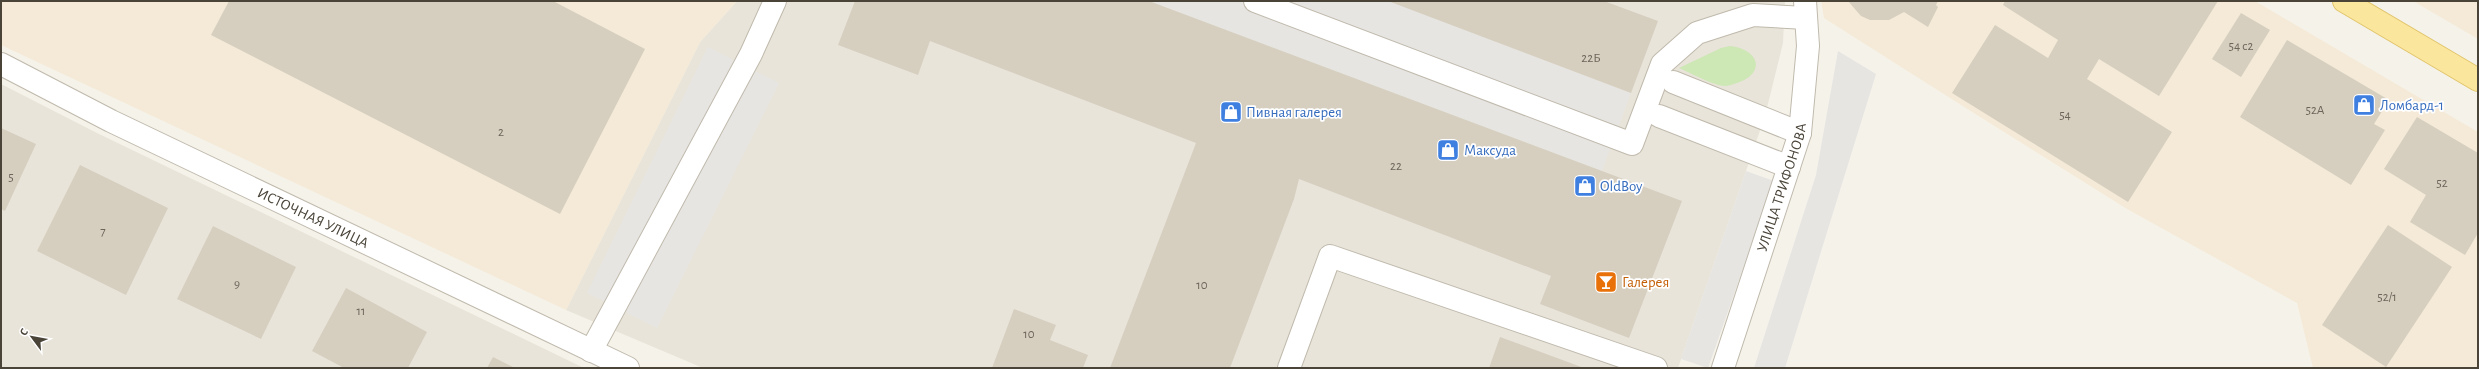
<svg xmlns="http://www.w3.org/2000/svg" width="2479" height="369" font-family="'Alegreya Sans',sans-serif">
<rect width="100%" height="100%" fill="#f5f2ea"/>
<!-- residential -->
<g fill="#e8e4d9">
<path d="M 737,1 L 1785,1 L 1783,43 L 1765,116 L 1678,368 L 703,368 L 566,310 L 700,42 Z"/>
<path d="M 1,84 L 97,133 L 584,368 L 1,368 Z"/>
</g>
<!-- commercial -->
<g fill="#f5ead7">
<path d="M 1,1 L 737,1 L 700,42 L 566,310 L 1,45 Z"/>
<path d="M 1821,1 L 2255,1 L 2478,132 L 2478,368 L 2313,368 L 2297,303 L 2127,209 L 1950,98 L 1824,18 Z"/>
<path d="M 2413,1 L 2478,1 L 2478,39 Z"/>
</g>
<!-- green -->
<path fill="#cde7b5" d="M 1730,46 C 1759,49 1767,73 1737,83 C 1733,84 1728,86 1725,86 C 1712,85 1691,73 1679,68 L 1721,48 Z"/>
<!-- parking -->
<g fill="#e6e5e2">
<path d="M 1149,1 L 1388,1 L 1631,93 L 1602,171 Z"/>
<path d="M 708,47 L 779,83 L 657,328 L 587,293 Z"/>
<path d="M 1838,51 L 1876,74 L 1785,368 L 1754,368 L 1816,175 Z"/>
<path d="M 1746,171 L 1774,181 L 1708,368 L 1681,359 Z"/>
</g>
<!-- building -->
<g fill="#d6cfc0">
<path d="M 229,1 L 553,1 L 645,49 L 560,214 L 211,35 Z"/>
<path d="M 855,1 L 1149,1 L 1682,201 L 1629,338 L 1540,304 L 1551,276 L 1299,179 L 1294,199 L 1230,368 L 1110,368 L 1196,143 L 930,41 L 918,75 L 838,45 Z"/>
<path d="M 1388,1 L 1604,1 L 1658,21 L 1631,93 Z"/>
<path d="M 1848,1 L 1938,1 L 1936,5 L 1938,7 L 1928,27 L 1904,12 L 1889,20 L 1870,20 L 1861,16 Z"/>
<path d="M 2005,1 L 2218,1 L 2159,96 L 2099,59 L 2087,79 L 2172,132 L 2128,202 L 1952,93 L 1995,25 L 2048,58 L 2058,40 L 2003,5 Z"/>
<path d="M 2241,13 L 2270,30 L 2241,77 L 2212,59 Z"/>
<path d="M 2287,40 L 2389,100 L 2374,124 L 2385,130 L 2351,185 L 2240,117 Z"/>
<path d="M 2417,117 L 2478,153 L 2478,233 L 2465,255 L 2410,222 L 2426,195 L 2384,169 Z"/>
<path d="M 1,128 L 36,144 L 5,211 L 1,209 Z"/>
<path d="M 80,165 L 168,208 L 126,295 L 37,251 Z"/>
<path d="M 2388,225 L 2452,267 L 2386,367 L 2322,325 Z"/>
<path d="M 213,226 L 296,267 L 261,339 L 177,299 Z"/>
<path d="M 346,288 L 427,332 L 408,368 L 344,368 L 312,351 Z"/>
<path d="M 1014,309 L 1056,325 L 1050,340 L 1088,355 L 1083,368 L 992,368 Z"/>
<path d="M 1500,337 L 1584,368 L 1489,368 Z"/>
<path d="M 493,357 L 515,368 L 487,368 Z"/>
</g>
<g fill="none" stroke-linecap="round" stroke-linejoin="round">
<!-- minor casing -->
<g stroke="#c0baad" stroke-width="24">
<g id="minor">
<path d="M 1255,1 L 1632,144 L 1662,64 L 1697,33 L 1753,15 L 1806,18"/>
<path id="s1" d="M 1,64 L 111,121 L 628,368"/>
<path d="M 1673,82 L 1800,133"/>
<path d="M 1659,116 L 1789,167"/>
<path d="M 591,351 L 751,54 L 775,1"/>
<path d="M 1289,368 L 1330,256 L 1656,368"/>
<path id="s2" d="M 1723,368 L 1800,133 L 1808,46 L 1805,1"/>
</g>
</g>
<!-- major casing -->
<g stroke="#e0c56c" stroke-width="24">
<path id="major" d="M 2344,1 L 2478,80"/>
</g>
<!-- minor -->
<use href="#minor" stroke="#fff" stroke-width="22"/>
<!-- major -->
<use href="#major" stroke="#fbe69d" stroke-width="22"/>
</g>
<!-- icons -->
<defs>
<g id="shop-square" transform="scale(1.15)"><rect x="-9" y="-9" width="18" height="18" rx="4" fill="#3f7fe0" stroke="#fff"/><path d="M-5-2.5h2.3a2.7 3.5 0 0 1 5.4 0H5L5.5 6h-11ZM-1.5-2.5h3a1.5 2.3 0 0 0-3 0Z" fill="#fff"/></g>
<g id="bar-square" transform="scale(1.15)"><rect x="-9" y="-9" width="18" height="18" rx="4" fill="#e8710a" stroke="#fff"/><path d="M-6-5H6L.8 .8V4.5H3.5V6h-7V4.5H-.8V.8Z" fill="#fff"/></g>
</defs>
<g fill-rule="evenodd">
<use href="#shop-square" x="2364" y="105"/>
<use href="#shop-square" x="1231" y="112"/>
<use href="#shop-square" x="1448" y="150"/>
<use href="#shop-square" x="1585" y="186"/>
<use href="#bar-square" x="1606" y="282"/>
</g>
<g text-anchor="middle" stroke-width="3.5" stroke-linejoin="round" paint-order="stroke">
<!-- number labels -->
<g font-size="13" fill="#6c665a">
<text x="2241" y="50">54 с2</text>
<text x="1591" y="62">22Б</text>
<text x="2315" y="114">52А</text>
<text x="2065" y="119">54</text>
<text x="501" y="136">2</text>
<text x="1396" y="170">22</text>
<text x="11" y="181">5</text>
<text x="2442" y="187">52</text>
<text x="103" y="235">7</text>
<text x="237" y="288">9</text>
<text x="1202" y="289">10</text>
<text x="2387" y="301">52/1</text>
<text x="361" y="315">11</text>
<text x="1029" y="338">10</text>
</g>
<!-- shop labels -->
<g font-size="15" fill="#366cbe" stroke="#fff" text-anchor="start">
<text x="2380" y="110">Ломбард-1</text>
<text x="1246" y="117">Пивная галерея</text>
<text x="1464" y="155">Максуда</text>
<text x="1600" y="191">OldBoy</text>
</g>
<!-- street labels -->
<g font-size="15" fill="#494338" stroke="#fff">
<text dy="5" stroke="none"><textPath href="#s2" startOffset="190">УЛИЦА ТРИФОНОВА</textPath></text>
<text dy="5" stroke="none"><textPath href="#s1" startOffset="348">ИСТОЧНАЯ УЛИЦА</textPath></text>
</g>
<!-- food labels -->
<g font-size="15" fill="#c56008" stroke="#fff" text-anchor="start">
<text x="1622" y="287">Галерея</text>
</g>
</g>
<!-- border -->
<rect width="2479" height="369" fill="none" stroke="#494338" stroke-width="4"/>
<!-- north arrow -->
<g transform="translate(32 337) rotate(302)" stroke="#ffffff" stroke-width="3" paint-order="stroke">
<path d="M0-3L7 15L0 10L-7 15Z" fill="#494338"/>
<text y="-6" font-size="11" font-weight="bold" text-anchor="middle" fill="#494338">С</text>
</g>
</svg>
